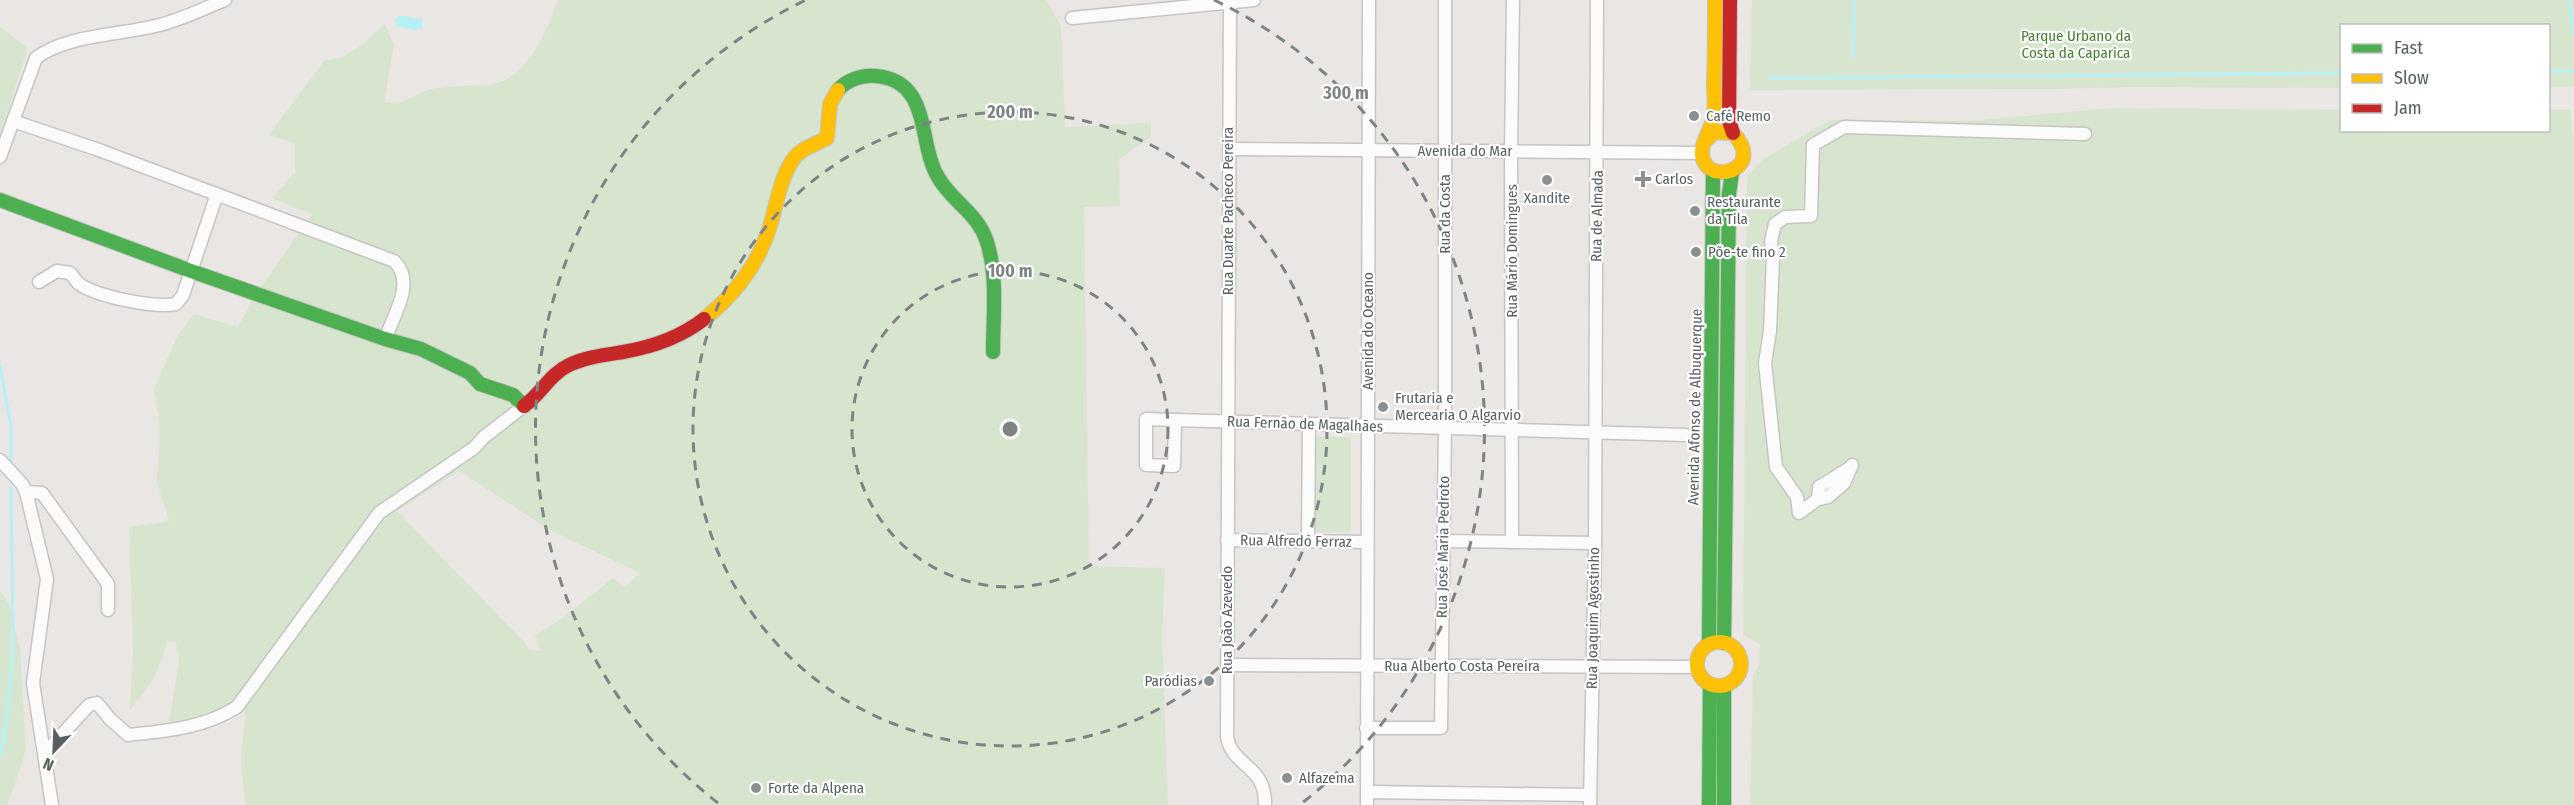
<svg xmlns="http://www.w3.org/2000/svg" width="2574" height="805" font-family="'Fira Sans Condensed',sans-serif">
<rect width="100%" height="100%" fill="#eae6e3"/>
<!-- green -->
<g fill="#d8e5ce" fill-rule="evenodd">
<path d="M 558,0 L 1046,0 L 1061,26 L 1065,127 L 1151,123 L 1151,137 L 1119,159 L 1120,206 L 1084,207 L 1089,566 L 1165,568 L 1162,636 L 1168,805 L 245,805 L 241,759 L 246,707 L 237,700 L 216,714 L 168,729 L 179,662 L 176,642 L 168,641 L 154,679 L 130,710 L 133,650 L 129,527 L 169,521 L 157,481 L 160,429 L 154,388 L 178,335 L 194,314 L 238,327 L 254,297 L 312,214 L 272,198 L 295,173 L 295,143 L 269,135 L 324,61 L 342,57 L 359,47 L 385,24 L 394,45 L 384,102 C 407,106 416,91 437,88 C 455,85 474,87 493,84 C 528,78 547,30 558,0 ZM 459,471 L 550,530 L 640,573 L 625,587 L 613,578 L 564,617 L 535,636 L 540,651 L 529,650 L 525,643 L 397,511 Z"/>
<path d="M 1752,0 L 2574,0 L 2574,87 L 2549,87 L 2548,26 L 2342,26 L 2341,88 L 2130,87 L 2059,89 L 1750,90 Z"/>
<path d="M 0,27 L 28,48 L 0,134 Z"/>
<path d="M 2111,108 L 2341,110 L 2342,130 L 2548,130 L 2549,110 L 2570,110 L 2574,147 L 2574,805 L 1750,805 L 1753,675 L 1759,665 L 1760,644 L 1743,635 L 1747,176 L 1762,160 L 1830,120 L 1971,121 Z"/>
<rect x="1311" y="437" width="40" height="95"/>
<path d="M 0,590 L 9,604 L 20,649 L 26,751 L 7,805 L 0,805 Z"/>
</g>
<!-- water -->
<path fill="#b5f0f7" d="M 399,15 L 419,19 L 422,20 L 423,27 L 416,30 L 397,27 L 395,20 Z"/>
<g fill="none" stroke-linecap="round" stroke-linejoin="round">
<!-- stream -->
<g stroke="#b5f0f7" stroke-width="3">
<path d="M 2570,0 L 2574,36"/>
<path d="M 1853,57 L 1854,0"/>
<path d="M 2548,71 L 2574,71"/>
<path d="M 1770,78 L 2342,73"/>
<path d="M 0,366 L 11,426 L 11,460"/>
<path d="M 0,755 C 19,667 11,577 11,488"/>
</g>
<!-- street casing -->
<g stroke="#c5c5c4" stroke-width="15">
<g id="street">
<path d="M 1230,0 L 1227,736 C 1231,767 1266,764 1265,805"/>
<path d="M 1072,18 L 1254,0"/>
<path d="M 13,121 L 99,150 L 394,261 C 416,281 394,315 385,339"/>
<path d="M 1229,149 L 1702,153"/>
<path d="M 0,157 L 36,58 C 66,35 119,35 155,26 C 179,21 202,9 225,0"/>
<path d="M 39,282 L 57,271 L 70,273 C 73,276 76,281 79,284 C 99,297 153,308 176,304 L 183,295 L 217,194"/>
<path d="M 1175,420 L 1174,466 L 1146,465 L 1146,419 L 1175,420 L 1686,435"/>
<path d="M 0,460 L 22,484 L 26,492 L 42,493 L 108,584 L 108,610"/>
<path d="M 1852,465 L 1844,483 L 1828,497 L 1818,499 L 1799,513 L 1797,497 L 1776,467 L 1765,363 L 1770,331 L 1773,258 L 1771,241 L 1775,224 L 1785,217 L 1811,216 L 1813,145 L 1844,127 L 2085,134"/>
<path d="M 26,492 L 47,579 L 33,683 L 52,805"/>
<path d="M 1818,499 L 1819,487 L 1851,467"/>
<path d="M 1227,540 L 1366,542"/>
<path d="M 1308,541 L 1309,424"/>
<path d="M 1443,541 L 1595,543"/>
<path d="M 1512,542 L 1511,152 L 1513,0"/>
<path d="M 1228,665 L 1697,667"/>
<path d="M 1366,728 L 1441,728 L 1445,428 L 1445,0"/>
<path d="M 45,753 L 89,705 L 97,703 L 110,719 L 128,735 C 166,731 204,728 237,707 L 379,513 L 474,448 L 484,437 L 524,406"/>
<path d="M 1367,792 L 1590,795"/>
<path d="M 1367,805 L 1369,0"/>
<path d="M 1590,805 L 1595,543 L 1597,0"/>
</g>
</g>
<!-- fast casing -->
<g stroke="#c3c4c3" stroke-width="16">
<g id="fast">
<path d="M 838,90 C 847,80 861,75 875,76 C 932,80 917,142 938,177 C 952,202 978,213 987,242 C 998,277 993,316 993,352"/>
<path d="M 0,200 L 191,271 L 385,339 L 421,349 L 470,373 L 480,384 L 513,395 L 524,406"/>
<path d="M 1724,643 L 1729,194 L 1732,172"/>
<path d="M 1709,644 L 1713,171"/>
<path d="M 1724,686 L 1724,805"/>
<path d="M 1709,805 L 1710,685"/>
</g>
</g>
<!-- slow casing -->
<g stroke="#c3c4c3" stroke-width="16">
<g id="slow">
<path d="M 1705,141 L 1715,132 L 1733,133 C 1763,165 1721,182 1707,166 C 1694,151 1710,134 1713,119 C 1716,108 1714,94 1714,83 C 1715,55 1715,28 1715,0"/>
<path d="M 704,319 C 734,296 759,263 770,226 C 777,204 780,176 795,157 C 803,147 817,144 827,138 L 830,104 L 838,90"/>
<circle cx="1719" cy="664" r="22"/>
</g>
</g>
<!-- jam casing -->
<g stroke="#c3c4c3" stroke-width="16">
<g id="jam">
<path d="M 1730,0 L 1729,121 L 1733,133"/>
<path d="M 524,406 C 541,394 550,374 569,365 C 586,357 604,355 623,352 C 652,347 681,337 704,319"/>
</g>
</g>
<!-- street -->
<use href="#street" stroke="#fcfbfb" stroke-width="12"/>
<!-- fast -->
<use href="#fast" stroke="#4caf50" stroke-width="14"/>
<!-- slow -->
<use href="#slow" stroke="#ffc107" stroke-width="14"/>
<!-- jam -->
<use href="#jam" stroke="#c62828" stroke-width="14"/>
</g>
<!-- distance rings -->
<g fill="none" stroke="#7f8384" stroke-width="3" stroke-dasharray="10 8">
<circle cx="1010" cy="429" r="158"/>
<circle cx="1010" cy="429" r="317"/>
<path d="M718 803A475 475 0 0 1 806 0M1214 0A475 475 0 0 1 1302 803"/>
</g>
<!-- markers -->
<g fill="#8c8f8f" stroke="#fff" stroke-width="2">
<circle cx="1694" cy="116" r="6"/>
<path d="M1640 170h6v6h6v6h-6v6h-6v-6h-6v-6h6z"/>
<circle cx="1547" cy="180" r="6"/>
<circle cx="1695" cy="211" r="6"/>
<circle cx="1696" cy="252" r="6"/>
<circle cx="1383" cy="407" r="6"/>
<circle cx="1209" cy="681" r="6"/>
<circle cx="1287" cy="778" r="6"/>
<circle cx="756" cy="788" r="6"/>
</g>
<g text-anchor="middle" stroke-width="4.5" stroke-linejoin="round" paint-order="stroke">
<!-- park labels -->
<g font-size="15" fill="#488032" stroke="#fff">
<text x="2076" y="41">Parque Urbano da<tspan x="2076" dy="17">Costa da Caparica</tspan></text>
</g>
<!-- poi labels -->
<g font-size="15" fill="#596062" stroke="#fff" text-anchor="start">
<text x="1706" y="121">Café Remo</text>
<text x="1655" y="184">Carlos</text>
<text x="1547" y="203" text-anchor="middle">Xandite</text>
<text x="1707" y="207">Restaurante<tspan x="1707" dy="17">da Tila</tspan></text>
<text x="1708" y="257">Põe-te fino 2</text>
<text x="1395" y="403">Frutaria e<tspan x="1395" dy="17">Mercearia O Algarvio</tspan></text>
<text x="1197" y="686" text-anchor="end">Paródias</text>
<text x="1299" y="783">Alfazema</text>
<text x="768" y="793">Forte da Alpena</text>
</g>
<!-- street labels -->
<g font-size="15" fill="#596062" stroke="#fff">
<text x="1465" y="156">Avenida do Mar</text>
<text transform="translate(1228 211) rotate(-90)" y="5">Rua Duarte Pacheco Pereira</text>
<text transform="translate(1445 214) rotate(-90)" y="5">Rua da Costa</text>
<text transform="translate(1597 216) rotate(-89)" y="5">Rua de Almada</text>
<text transform="translate(1512 251) rotate(-90)" y="5">Rua Mário Domingues</text>
<text transform="translate(1368 331) rotate(-90)" y="5">Avenida do Oceano</text>
<text transform="translate(1695 407) rotate(-89)" y="5">Avenida Afonso de Albuquerque</text>
<text transform="translate(1305 424) rotate(2)" y="5">Rua Fernão de Magalhães</text>
<text transform="translate(1296 541) rotate(1)" y="5">Rua Alfredo Ferraz</text>
<text transform="translate(1443 547) rotate(-89)" y="5">Rua José Maria Pedroto</text>
<text transform="translate(1593 618) rotate(-89)" y="5">Rua Joaquim Agostinho</text>
<text transform="translate(1227 620) rotate(-90)" y="5">Rua João Azevedo</text>
<text x="1462" y="671">Rua Alberto Costa Pereira</text>
</g>
</g>
<circle cx="1010" cy="429" r="9" fill="#7f8384" stroke="#fff" stroke-width="3"/>
<g font-size="18" text-anchor="middle" font-weight="bold" fill="#7f8384" stroke="#fff" stroke-width="4.5" stroke-linejoin="round" paint-order="stroke">
<text x="1346" y="99">300 m</text>
<text x="1010" y="118">200 m</text>
<text x="1010" y="277">100 m</text>
</g>
<!-- legend -->
<rect x="2340" y="24" width="210" height="108" fill="#ffffff" stroke="#bdbfc0" stroke-width="1.5"/>
<rect x="2352" y="44" width="30" height="9" fill="#4caf50" stroke="#bdbfc0" stroke-width="1.5"/>
<text x="2394" y="54" font-size="18" fill="#596062">Fast</text>
<rect x="2352" y="74" width="30" height="9" fill="#ffc107" stroke="#bdbfc0" stroke-width="1.5"/>
<text x="2394" y="84" font-size="18" fill="#596062">Slow</text>
<rect x="2352" y="104" width="30" height="9" fill="#c62828" stroke="#bdbfc0" stroke-width="1.5"/>
<text x="2394" y="114" font-size="18" fill="#596062">Jam</text>
<!-- north arrow -->
<g transform="translate(54 751) rotate(203)" stroke="#ffffff" stroke-width="4.5" paint-order="stroke">
<path d="M0-4.5L10 22L0 15L-10 22Z" fill="#596062"/>
<text y="-9" font-size="16" font-weight="bold" text-anchor="middle" fill="#596062">N</text>
</g>
</svg>
